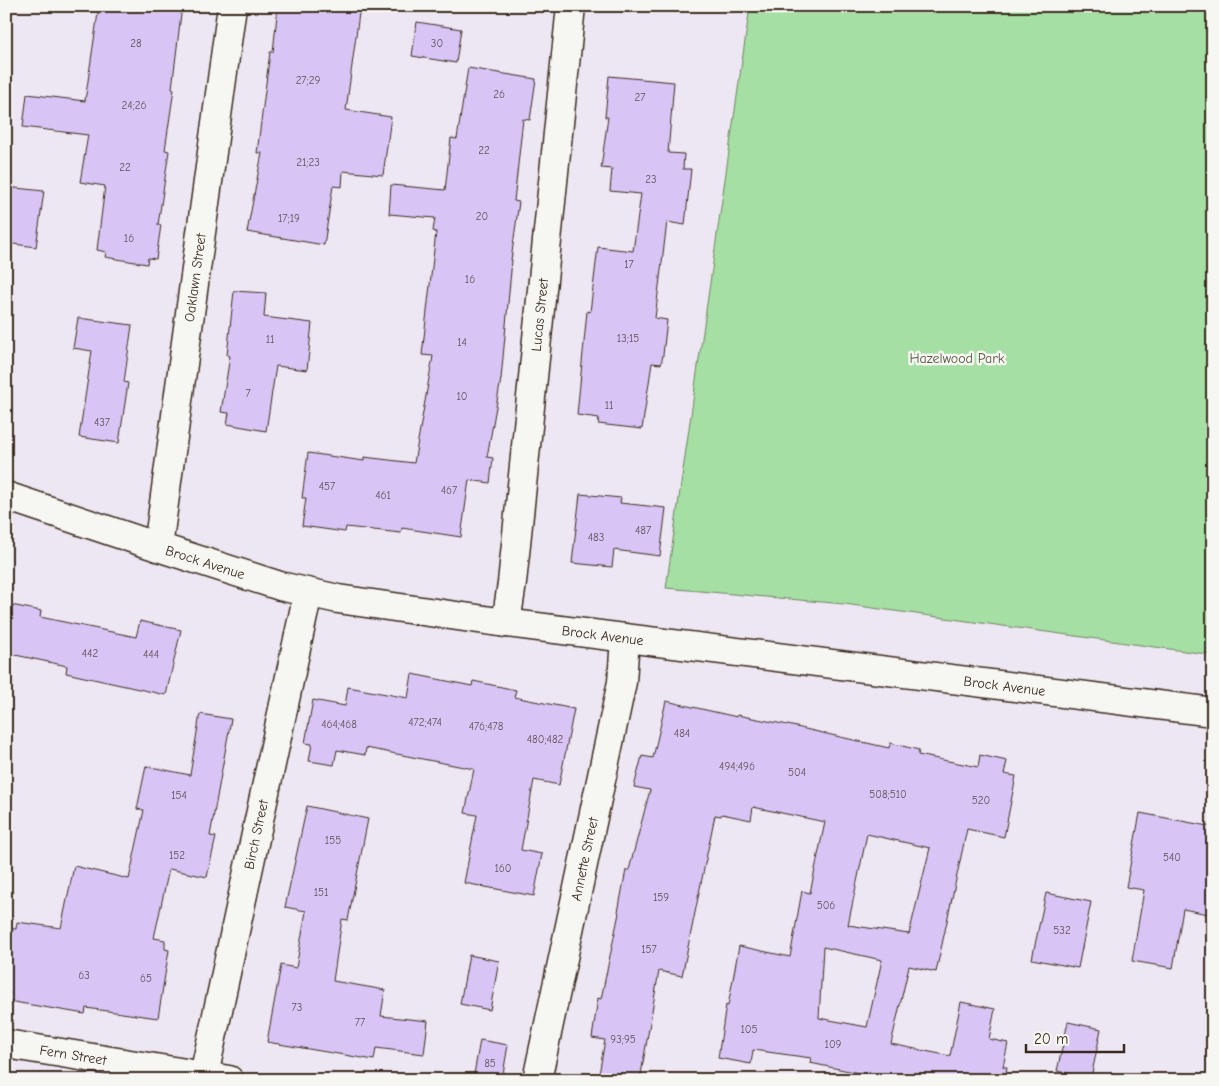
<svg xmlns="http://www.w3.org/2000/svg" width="1219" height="1086" font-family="'Comic Neue',sans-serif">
<rect width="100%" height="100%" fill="#ede7f3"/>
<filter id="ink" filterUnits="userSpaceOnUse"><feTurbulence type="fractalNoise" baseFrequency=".02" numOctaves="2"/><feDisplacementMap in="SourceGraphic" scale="10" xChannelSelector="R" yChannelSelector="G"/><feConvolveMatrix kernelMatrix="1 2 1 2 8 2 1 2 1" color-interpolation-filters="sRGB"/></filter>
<g filter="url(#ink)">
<!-- green -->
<path fill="#a5dfa4" stroke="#708461" d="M 750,6 L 1213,6 L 1213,655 L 844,604 L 666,588 Z"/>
<!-- building -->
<g fill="#d8c5f6" stroke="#3b2a1e" fill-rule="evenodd">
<path d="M 99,6 L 182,6 L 172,88 L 174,89 L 165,150 L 169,151 L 158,225 L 161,225 L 156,259 L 148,258 L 147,264 L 105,257 L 106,252 L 97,250 L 105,186 L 80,182 L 88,135 L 23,127 L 27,94 L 85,101 Z"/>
<path d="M 278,6 L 360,6 L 346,110 L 391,117 L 383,175 L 343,171 L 342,187 L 333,186 L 324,245 L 247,232 L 262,153 L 257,153 L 270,52 L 273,52 Z"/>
<path d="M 417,22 L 461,29 L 456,63 L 412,56 Z"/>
<path d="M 468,68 L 536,79 L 530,120 L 523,119 L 514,201 L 519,202 L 511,260 L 512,260 L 501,379 L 487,457 L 493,458 L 490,483 L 469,480 L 461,537 L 402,528 L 401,533 L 346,527 L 345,532 L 302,526 L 306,498 L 302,498 L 308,453 L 364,461 L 364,457 L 414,463 L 433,356 L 422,355 L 436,232 L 433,231 L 435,218 L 389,214 L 391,185 L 445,190 L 451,138 L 457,139 Z"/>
<path d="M 609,76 L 674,82 L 668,153 L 684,154 L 683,169 L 691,169 L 685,225 L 667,222 L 655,318 L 667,320 L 663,355 L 661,364 L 652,363 L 642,429 L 598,424 L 599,418 L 577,415 L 587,311 L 590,312 L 598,247 L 633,251 L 641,194 L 610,191 L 612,169 L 601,168 L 608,117 L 605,117 Z"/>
<path d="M 6,187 L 44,191 L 36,247 L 6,243 L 10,212 L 6,212 Z"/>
<path d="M 234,291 L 266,293 L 264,317 L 312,323 L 307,370 L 276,366 L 266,431 L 227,424 L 229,413 L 221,412 L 230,356 L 227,355 Z"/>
<path d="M 78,318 L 132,325 L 124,382 L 128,383 L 119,443 L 79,437 L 92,351 L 73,348 Z"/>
<path d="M 580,494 L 621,498 L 620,503 L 666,508 L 660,556 L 614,550 L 612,567 L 572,563 Z"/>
<path d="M 6,604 L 41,611 L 40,617 L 136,637 L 140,621 L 181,630 L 166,695 L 66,673 L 67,666 L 6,653 Z"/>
<path d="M 412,674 L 472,686 L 473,681 L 516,690 L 514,697 L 574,709 L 559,785 L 534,780 L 521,850 L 542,854 L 534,896 L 464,883 L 477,815 L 465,813 L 474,769 L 366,748 L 365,755 L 337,750 L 334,765 L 309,761 L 312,744 L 305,743 L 313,700 L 345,706 L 348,687 L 408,698 Z"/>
<path d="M 666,701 L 737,717 L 737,715 L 783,724 L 889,748 L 890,743 L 919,750 L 918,755 L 978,767 L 980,755 L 1007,761 L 1004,774 L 1016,776 L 1004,837 L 967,829 L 936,972 L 909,966 L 891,1044 L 950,1056 L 961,1002 L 995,1009 L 989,1039 L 1008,1043 L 1003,1067 L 1007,1067 L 1005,1080 L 893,1080 L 810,1063 L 811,1058 L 753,1050 L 751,1064 L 718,1058 L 726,1005 L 728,1006 L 739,946 L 790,957 L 802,891 L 810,893 L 825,822 L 753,807 L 751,820 L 722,814 L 721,816 L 715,815 L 682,976 L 659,971 L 640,1080 L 598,1080 L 605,1040 L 592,1038 L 598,998 L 601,999 L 619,913 L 618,912 L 626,870 L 629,870 L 650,790 L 634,787 L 642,756 L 653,758 ZM 867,834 L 930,848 L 909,934 L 848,925 ZM 823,947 L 882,960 L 867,1027 L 819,1018 Z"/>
<path d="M 200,714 L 231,719 L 210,836 L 216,837 L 207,877 L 169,869 L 154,938 L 165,940 L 165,949 L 169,950 L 158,1018 L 86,1008 L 85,1014 L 8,1001 L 10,992 L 6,992 L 6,928 L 16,929 L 17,922 L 61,928 L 74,866 L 129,879 L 144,810 L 137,809 L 146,766 L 190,775 Z"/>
<path d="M 307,806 L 368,819 L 348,920 L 342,919 L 333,981 L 385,990 L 381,1016 L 428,1021 L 424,1054 L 376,1048 L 374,1060 L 267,1042 L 281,965 L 296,968 L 306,911 L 285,907 Z"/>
<path d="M 1140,813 L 1213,827 L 1213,915 L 1183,909 L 1173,968 L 1132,961 L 1144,890 L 1126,887 Z"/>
<path d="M 1046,893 L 1091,902 L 1078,968 L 1032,959 Z"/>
<path d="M 469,955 L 499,961 L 490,1010 L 460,1004 Z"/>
<path d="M 1068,1022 L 1101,1029 L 1091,1078 L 1057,1071 Z"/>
<path d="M 480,1040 L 508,1045 L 502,1080 L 473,1080 Z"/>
</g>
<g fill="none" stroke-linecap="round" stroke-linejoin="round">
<!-- street casing -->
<g stroke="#3b2a1e" stroke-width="31">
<g id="street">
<path id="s1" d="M 158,547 L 232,6"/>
<path id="s2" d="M 506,623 L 512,583 L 571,6"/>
<path id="s3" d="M 6,1044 L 229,1080"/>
<path id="s4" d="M 204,1075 L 308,593"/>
<path id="s5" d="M 537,1080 L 622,682 L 625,638"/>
</g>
</g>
<!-- secondary casing -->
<g stroke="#3b2a1e" stroke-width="31">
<g id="secondary">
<path id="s6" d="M 6,496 L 158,547 L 280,586 L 338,599 L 506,623 L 1213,712"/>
</g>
</g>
<!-- street -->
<use href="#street" stroke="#f6f6f2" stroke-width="28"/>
<!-- secondary -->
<use href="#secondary" stroke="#f6f6f2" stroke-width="28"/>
</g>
</g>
<g text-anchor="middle" stroke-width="5" stroke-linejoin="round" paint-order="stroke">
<!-- number labels -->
<g font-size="11" fill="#625154">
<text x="136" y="47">28</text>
<text x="437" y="47">30</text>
<text x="308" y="84">27;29</text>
<text x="499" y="98">26</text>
<text x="640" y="101">27</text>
<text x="134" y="109">24;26</text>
<text x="484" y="154">22</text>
<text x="308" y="166">21;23</text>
<text x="125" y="171">22</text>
<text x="651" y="183">23</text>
<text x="482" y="220">20</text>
<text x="289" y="222">17;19</text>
<text x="129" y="242">16</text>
<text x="629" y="268">17</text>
<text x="470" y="283">16</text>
<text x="628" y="342">13;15</text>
<text x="270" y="343">11</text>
<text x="462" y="346">14</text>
<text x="248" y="397">7</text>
<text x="462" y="400">10</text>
<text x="609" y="409">11</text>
<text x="102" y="426">437</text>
<text x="327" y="490">457</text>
<text x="449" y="494">467</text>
<text x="383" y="499">461</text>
<text x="643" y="534">487</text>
<text x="596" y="541">483</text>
<text x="90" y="657">442</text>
<text x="151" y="658">444</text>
<text x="425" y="726">472;474</text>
<text x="339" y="728">464;468</text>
<text x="486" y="730">476;478</text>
<text x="682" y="737">484</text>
<text x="545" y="743">480;482</text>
<text x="737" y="770">494;496</text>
<text x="797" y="776">504</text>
<text x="888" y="798">508;510</text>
<text x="179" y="799">154</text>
<text x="981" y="804">520</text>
<text x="333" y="844">155</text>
<text x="177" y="859">152</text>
<text x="1172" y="861">540</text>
<text x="503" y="872">160</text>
<text x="321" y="896">151</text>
<text x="661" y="901">159</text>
<text x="826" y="909">506</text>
<text x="1062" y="934">532</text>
<text x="649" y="953">157</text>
<text x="84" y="979">63</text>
<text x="146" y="982">65</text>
<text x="297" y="1011">73</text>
<text x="360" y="1026">77</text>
<text x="749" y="1033">105</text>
<text x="623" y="1043">93;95</text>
<text x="833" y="1048">109</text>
<text x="490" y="1067">85</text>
</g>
<!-- street labels -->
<g font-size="14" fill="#3b2a1e" stroke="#f6f6f2">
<text dy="5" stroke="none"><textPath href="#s1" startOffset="272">Oaklawn Street</textPath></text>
<text dy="5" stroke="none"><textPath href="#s2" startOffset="310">Lucas Street</textPath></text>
<text dy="5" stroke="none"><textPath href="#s6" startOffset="210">Brock Avenue</textPath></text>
<text dy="5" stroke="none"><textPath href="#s6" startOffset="615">Brock Avenue</textPath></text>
<text dy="5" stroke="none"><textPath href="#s6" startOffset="1020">Brock Avenue</textPath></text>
<text dy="5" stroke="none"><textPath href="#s4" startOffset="246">Birch Street</textPath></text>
<text dy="5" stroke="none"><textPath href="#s5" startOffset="226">Annette Street</textPath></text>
<text dy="5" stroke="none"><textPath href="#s3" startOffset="68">Fern Street</textPath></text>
</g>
<!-- park labels -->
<g font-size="14" fill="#565740" stroke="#f6f6f2">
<text x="957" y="363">Hazelwood Park</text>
</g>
</g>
<!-- margin -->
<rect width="1219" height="1086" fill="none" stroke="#f6f6f2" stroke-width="25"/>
<rect x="12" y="12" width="1194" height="1061" fill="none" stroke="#3b2a1e" stroke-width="2" filter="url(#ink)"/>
<!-- scale -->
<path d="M1026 1044v8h98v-8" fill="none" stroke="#3b2a1e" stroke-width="2.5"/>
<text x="1034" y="1044" font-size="15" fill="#3b2a1e" stroke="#f6f6f2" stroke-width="4" paint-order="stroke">20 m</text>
</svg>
